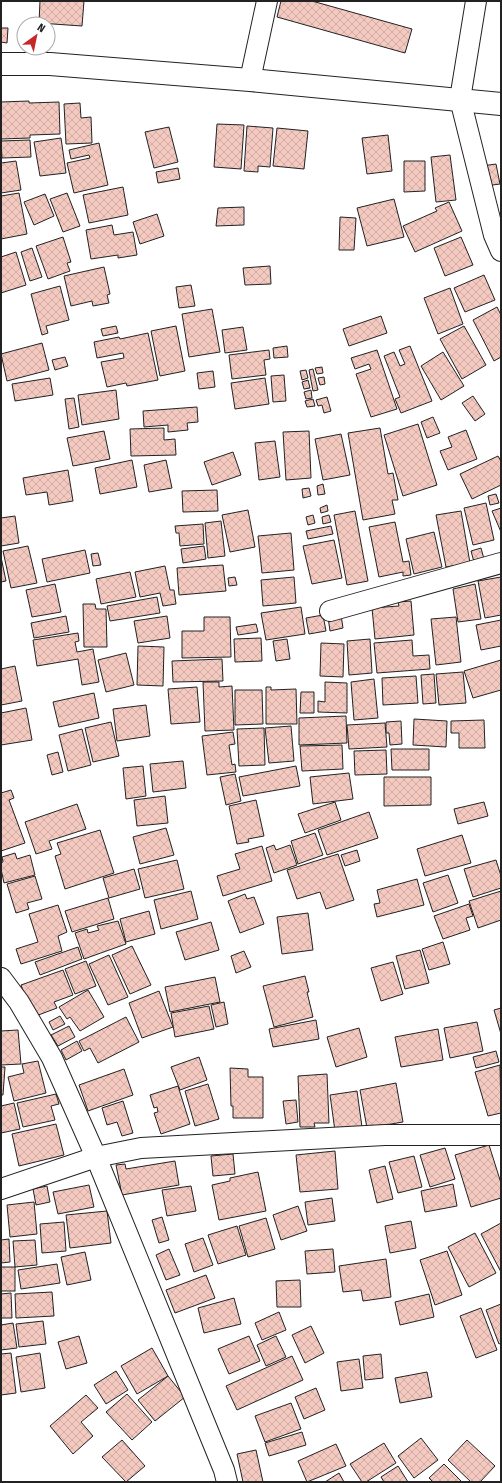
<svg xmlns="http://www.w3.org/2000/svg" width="502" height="1483" font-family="'Fira Sans Condensed',sans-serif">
<defs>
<pattern id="building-cross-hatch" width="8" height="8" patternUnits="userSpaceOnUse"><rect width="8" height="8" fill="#f3c9c0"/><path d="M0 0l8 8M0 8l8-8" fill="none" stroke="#d0aca5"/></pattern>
</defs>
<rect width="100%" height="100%" fill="#fff"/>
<!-- building -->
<g fill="url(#building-cross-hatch)" stroke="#222">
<path d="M 40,1 L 84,1 L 82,26 L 39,23 Z"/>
<path d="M 281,1 L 312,1 L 412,29 L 405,53 L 277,17 Z"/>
<path d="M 1,28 L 8,28 L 7,43 L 1,42 Z"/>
<path d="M 29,101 L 29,103 L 59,102 L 60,134 L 30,135 L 30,138 L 1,139 L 1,102 Z"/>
<path d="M 80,103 L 81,118 L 91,117 L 92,143 L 66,144 L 64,104 Z"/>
<path d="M 217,124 L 244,125 L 241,169 L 214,167 Z"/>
<path d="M 247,126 L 273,128 L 270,167 L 258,166 L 258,172 L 244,171 Z"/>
<path d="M 169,127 L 178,162 L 154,168 L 145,132 Z"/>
<path d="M 277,128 L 308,131 L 304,169 L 273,166 Z"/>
<path d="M 388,135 L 392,171 L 367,174 L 362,138 Z"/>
<path d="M 61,138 L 66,173 L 40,176 L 34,142 Z"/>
<path d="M 30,140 L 31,157 L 2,158 L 1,141 Z"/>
<path d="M 99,143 L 108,185 L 74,193 L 67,163 L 90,158 L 89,155 L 71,159 L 69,150 Z"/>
<path d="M 450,155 L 456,200 L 436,202 L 431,157 Z"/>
<path d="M 16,161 L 21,190 L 1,193 L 1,163 Z"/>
<path d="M 404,161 L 425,161 L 425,191 L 404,192 Z"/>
<path d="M 496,164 L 500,184 L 485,186 L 482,166 Z"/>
<path d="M 178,168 L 180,179 L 158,183 L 156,172 Z"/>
<path d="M 123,187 L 128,215 L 89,223 L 83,195 Z"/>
<path d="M 19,193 L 27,234 L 1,239 L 1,196 Z"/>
<path d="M 67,193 L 80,226 L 63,232 L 50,199 Z"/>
<path d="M 45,194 L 54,216 L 34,225 L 24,202 Z"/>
<path d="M 394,199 L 404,237 L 367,246 L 357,208 Z"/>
<path d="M 449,202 L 462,231 L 415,252 L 403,226 L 437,211 L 435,208 Z"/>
<path d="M 244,207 L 244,225 L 216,226 L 218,208 Z"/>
<path d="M 157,214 L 164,236 L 140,244 L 133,222 Z"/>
<path d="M 340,217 L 356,218 L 354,250 L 339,250 Z"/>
<path d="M 112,225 L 114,235 L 133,232 L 137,255 L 118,258 L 118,255 L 91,259 L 86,230 Z"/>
<path d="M 63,237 L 71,262 L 67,263 L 70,271 L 48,279 L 36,246 Z"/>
<path d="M 461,237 L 473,265 L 445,276 L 434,248 Z"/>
<path d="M 32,248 L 42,277 L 30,281 L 21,252 Z"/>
<path d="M 16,252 L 26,285 L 1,293 L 1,257 Z"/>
<path d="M 270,266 L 271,284 L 245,285 L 243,268 Z"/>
<path d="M 104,267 L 110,294 L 107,295 L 109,303 L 93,306 L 92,301 L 71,306 L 64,276 Z"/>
<path d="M 484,275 L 495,300 L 465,312 L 454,288 Z"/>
<path d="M 191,285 L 195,306 L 179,308 L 176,287 Z"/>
<path d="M 60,286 L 69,320 L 46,326 L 48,333 L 42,335 L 31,294 Z"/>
<path d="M 450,288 L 463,324 L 438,334 L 424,298 Z"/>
<path d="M 497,307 L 501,315 L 501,357 L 494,361 L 473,320 Z"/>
<path d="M 212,309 L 220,352 L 189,357 L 182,314 Z"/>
<path d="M 381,316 L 387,333 L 349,346 L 343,329 Z"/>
<path d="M 116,326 L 118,333 L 103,336 L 101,329 Z"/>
<path d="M 176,326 L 185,371 L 160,376 L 151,331 Z"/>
<path d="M 464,326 L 486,365 L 462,379 L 440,339 Z"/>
<path d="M 243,327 L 247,350 L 225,353 L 222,330 Z"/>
<path d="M 148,333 L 158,380 L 127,386 L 126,383 L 107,387 L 101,362 L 124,358 L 123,353 L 97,358 L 94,342 L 119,337 L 120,339 Z"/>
<path d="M 42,343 L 49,370 L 7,381 L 1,354 Z"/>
<path d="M 287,346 L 288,357 L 274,358 L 273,348 Z"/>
<path d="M 410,346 L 432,401 L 401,413 L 395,399 L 400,397 L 384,356 L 394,352 L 400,366 L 405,364 L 399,350 Z"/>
<path d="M 269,350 L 270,359 L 264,360 L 266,375 L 232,379 L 229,355 Z"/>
<path d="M 377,350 L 397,409 L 371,417 L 356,374 L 371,369 L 369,364 L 355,369 L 351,358 Z"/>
<path d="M 443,352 L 464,386 L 441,400 L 421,366 Z"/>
<path d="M 65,357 L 68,366 L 55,370 L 52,360 Z"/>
<path d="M 322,367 L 323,373 L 317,374 L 315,368 Z"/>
<path d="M 313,369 L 318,390 L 313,391 L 309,370 Z"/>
<path d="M 306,370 L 308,378 L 302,380 L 300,371 Z"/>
<path d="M 213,371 L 215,387 L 199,389 L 197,373 Z"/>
<path d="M 284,375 L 286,401 L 273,402 L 271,376 Z"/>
<path d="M 324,377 L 325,384 L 320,385 L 318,378 Z"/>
<path d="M 50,378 L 53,395 L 15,401 L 12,384 Z"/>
<path d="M 265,378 L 269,404 L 235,409 L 231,383 Z"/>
<path d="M 308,380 L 310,388 L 304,389 L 302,382 Z"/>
<path d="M 116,390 L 119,419 L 82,425 L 78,395 Z"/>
<path d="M 311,390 L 312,398 L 306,399 L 304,392 Z"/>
<path d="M 473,396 L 485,414 L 475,421 L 462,403 Z"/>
<path d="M 327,397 L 331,411 L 324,413 L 322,405 L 318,406 L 316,400 Z"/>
<path d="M 74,398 L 79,427 L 69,429 L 65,399 Z"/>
<path d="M 313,399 L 315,406 L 307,407 L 305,401 Z"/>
<path d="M 197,407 L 198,422 L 187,423 L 188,430 L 168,432 L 168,425 L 144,427 L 143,411 Z"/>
<path d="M 433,417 L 440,433 L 427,438 L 421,422 Z"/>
<path d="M 418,424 L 437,485 L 403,496 L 384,435 Z"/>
<path d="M 164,428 L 164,440 L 175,439 L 176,455 L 131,456 L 130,429 Z"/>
<path d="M 380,428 L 388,474 L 393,473 L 398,500 L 392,500 L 395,514 L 363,520 L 348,433 Z"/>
<path d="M 466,430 L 477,459 L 448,470 L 440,451 L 452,447 L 448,437 Z"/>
<path d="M 104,431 L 110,459 L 73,466 L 67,438 Z"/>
<path d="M 309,431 L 311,478 L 286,480 L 283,432 Z"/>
<path d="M 341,434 L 350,475 L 323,480 L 315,439 Z"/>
<path d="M 275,441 L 280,477 L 259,480 L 255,443 Z"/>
<path d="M 233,452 L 241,475 L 212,485 L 204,462 Z"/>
<path d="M 498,456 L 501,461 L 501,485 L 472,499 L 460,474 Z"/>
<path d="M 132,460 L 137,487 L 100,494 L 95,468 Z"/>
<path d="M 166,460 L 172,488 L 149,492 L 144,465 Z"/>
<path d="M 68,470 L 73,501 L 49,505 L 47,492 L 26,495 L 23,478 Z"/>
<path d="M 323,484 L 325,494 L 318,495 L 317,486 Z"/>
<path d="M 309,488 L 311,496 L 303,498 L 302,489 Z"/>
<path d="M 217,490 L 218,511 L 183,512 L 182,491 Z"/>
<path d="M 496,494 L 499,503 L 490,505 L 488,496 Z"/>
<path d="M 486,503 L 494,540 L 473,545 L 464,508 Z"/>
<path d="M 327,505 L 328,511 L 321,513 L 320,508 Z"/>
<path d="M 501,508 L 501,532 L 492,511 Z"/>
<path d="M 248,510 L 255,547 L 230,552 L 222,515 Z"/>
<path d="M 355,511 L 368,581 L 347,585 L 334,515 Z"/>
<path d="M 461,511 L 470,563 L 446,567 L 436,515 Z"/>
<path d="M 313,515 L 315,523 L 308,525 L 306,517 Z"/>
<path d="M 329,515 L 331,522 L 323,524 L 322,517 Z"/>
<path d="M 15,516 L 19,543 L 1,546 L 1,518 Z"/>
<path d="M 221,521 L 225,556 L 208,558 L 205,523 Z"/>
<path d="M 395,522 L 403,562 L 409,561 L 411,575 L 403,576 L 403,572 L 379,577 L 369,527 Z"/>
<path d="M 203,524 L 204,544 L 180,546 L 179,533 L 176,533 L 175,526 Z"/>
<path d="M 331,526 L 333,534 L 308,539 L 306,531 Z"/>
<path d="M 434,532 L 442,567 L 414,574 L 406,539 Z"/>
<path d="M 291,533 L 294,570 L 262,573 L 258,536 Z"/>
<path d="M 334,540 L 342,578 L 312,584 L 303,546 Z"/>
<path d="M 28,546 L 37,583 L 11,588 L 3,551 Z"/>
<path d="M 204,546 L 206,559 L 183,563 L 181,549 Z"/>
<path d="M 481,548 L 484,559 L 474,562 L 471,551 Z"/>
<path d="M 85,550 L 90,573 L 47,582 L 42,559 Z"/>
<path d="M 98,553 L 101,565 L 93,566 L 91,554 Z"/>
<path d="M 1,557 L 6,581 L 1,582 Z"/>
<path d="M 223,565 L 226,591 L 179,595 L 177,568 Z"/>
<path d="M 165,566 L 170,590 L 174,590 L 176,604 L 163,606 L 160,593 L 140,597 L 135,572 Z"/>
<path d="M 130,572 L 136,597 L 101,604 L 96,579 Z"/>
<path d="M 235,577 L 237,585 L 229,586 L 228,578 Z"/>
<path d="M 294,577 L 296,603 L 263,606 L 261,580 Z"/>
<path d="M 501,577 L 501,615 L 485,618 L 478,581 Z"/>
<path d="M 55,584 L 61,612 L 32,617 L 26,590 Z"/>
<path d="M 475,584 L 481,619 L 458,622 L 453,589 Z"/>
<path d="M 157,597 L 160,613 L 110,621 L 107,606 Z"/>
<path d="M 411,601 L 414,635 L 375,639 L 372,608 L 399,606 L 398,602 Z"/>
<path d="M 83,604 L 95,604 L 96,609 L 106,609 L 107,647 L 84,647 Z"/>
<path d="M 301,607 L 305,634 L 266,640 L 261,613 Z"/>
<path d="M 323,615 L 326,631 L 309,634 L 306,618 Z"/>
<path d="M 341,615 L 343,628 L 330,631 L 328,617 Z"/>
<path d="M 66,616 L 69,632 L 34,638 L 31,623 Z"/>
<path d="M 167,616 L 170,638 L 138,643 L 134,621 Z"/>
<path d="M 204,617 L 230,617 L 231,657 L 182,658 L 182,631 L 204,631 Z"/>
<path d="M 456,617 L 461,662 L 436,665 L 431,619 Z"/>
<path d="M 501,620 L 501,646 L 481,650 L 476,625 Z"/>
<path d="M 256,624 L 258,632 L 238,635 L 236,627 Z"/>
<path d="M 78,633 L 79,641 L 75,642 L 77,652 L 93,649 L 99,682 L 82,685 L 78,659 L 37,666 L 33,640 Z"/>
<path d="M 261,638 L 262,661 L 235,662 L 234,639 Z"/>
<path d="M 287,639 L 290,659 L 276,661 L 273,641 Z"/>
<path d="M 370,639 L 372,673 L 349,675 L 347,641 Z"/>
<path d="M 412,640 L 413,656 L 429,655 L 430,669 L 377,673 L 374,643 Z"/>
<path d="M 321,643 L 344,644 L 343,677 L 320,676 Z"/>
<path d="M 138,646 L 164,647 L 163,686 L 137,685 Z"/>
<path d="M 126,653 L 134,685 L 106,692 L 98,660 Z"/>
<path d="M 222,659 L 223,681 L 173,682 L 172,661 Z"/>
<path d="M 501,660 L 501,690 L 473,698 L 464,671 Z"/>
<path d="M 15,666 L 22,701 L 1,705 L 1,669 Z"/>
<path d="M 463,672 L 466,703 L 439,705 L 436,674 Z"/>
<path d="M 434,674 L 436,703 L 423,704 L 421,675 Z"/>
<path d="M 416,676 L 418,703 L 383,705 L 382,678 Z"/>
<path d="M 374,679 L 378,718 L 354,720 L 351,682 Z"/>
<path d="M 203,682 L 219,682 L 219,687 L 232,686 L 234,730 L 205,731 Z"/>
<path d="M 325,682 L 347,683 L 347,713 L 318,712 L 318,701 L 325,702 Z"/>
<path d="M 197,687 L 200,722 L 171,724 L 168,689 Z"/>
<path d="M 266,687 L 271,687 L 271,690 L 296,689 L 297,724 L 266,724 Z"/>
<path d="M 235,690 L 262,690 L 263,724 L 235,725 Z"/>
<path d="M 301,692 L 314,692 L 314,713 L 300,713 Z"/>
<path d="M 94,693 L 99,718 L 59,727 L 53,702 Z"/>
<path d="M 146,705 L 150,736 L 117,741 L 113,709 Z"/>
<path d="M 26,708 L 32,740 L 1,745 L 1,713 Z"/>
<path d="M 346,716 L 347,743 L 299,745 L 299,718 Z"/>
<path d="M 414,719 L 447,721 L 446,747 L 413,745 Z"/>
<path d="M 484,720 L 485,748 L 459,748 L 459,733 L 451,733 L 451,721 Z"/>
<path d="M 401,721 L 402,744 L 390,745 L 389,733 L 386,733 L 386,722 Z"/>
<path d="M 111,722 L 119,756 L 93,762 L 85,728 Z"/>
<path d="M 385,723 L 387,747 L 349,749 L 347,725 Z"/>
<path d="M 291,726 L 294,761 L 269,763 L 265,728 Z"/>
<path d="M 264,728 L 265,765 L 239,766 L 237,729 Z"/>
<path d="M 82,729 L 91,765 L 68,771 L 59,735 Z"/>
<path d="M 233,732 L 235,744 L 229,745 L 232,765 L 235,764 L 236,772 L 207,775 L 202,736 Z"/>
<path d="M 342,745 L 343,769 L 302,771 L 300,746 Z"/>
<path d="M 391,749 L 429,749 L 429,770 L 392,770 Z"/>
<path d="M 386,750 L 387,774 L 355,775 L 354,751 Z"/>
<path d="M 58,752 L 63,772 L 52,775 L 47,755 Z"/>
<path d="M 183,761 L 186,788 L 153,792 L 150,764 Z"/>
<path d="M 143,766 L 146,796 L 126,799 L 123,768 Z"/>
<path d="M 296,766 L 300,786 L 243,796 L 239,777 Z"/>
<path d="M 349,773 L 353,799 L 313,804 L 310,777 Z"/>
<path d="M 235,774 L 241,801 L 226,805 L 220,777 Z"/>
<path d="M 384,777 L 431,777 L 431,805 L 384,806 Z"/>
<path d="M 11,790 L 14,798 L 9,800 L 25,843 L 1,851 L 1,793 Z"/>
<path d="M 165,796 L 168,823 L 137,826 L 134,800 Z"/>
<path d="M 256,800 L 264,836 L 248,839 L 249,842 L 237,844 L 229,806 Z"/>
<path d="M 335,802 L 341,820 L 305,833 L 298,814 Z"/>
<path d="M 484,802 L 488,816 L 458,824 L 454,809 Z"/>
<path d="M 77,804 L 86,829 L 49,841 L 52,849 L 36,854 L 25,822 Z"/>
<path d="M 369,812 L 378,838 L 327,855 L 318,830 Z"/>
<path d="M 166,828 L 174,855 L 140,864 L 133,837 Z"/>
<path d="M 100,830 L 114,873 L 65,889 L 55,856 L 61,854 L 57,843 Z"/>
<path d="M 315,833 L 323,855 L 298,864 L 291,841 Z"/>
<path d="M 462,835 L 471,863 L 425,876 L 417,849 Z"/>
<path d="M 274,845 L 276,850 L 290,845 L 297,865 L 274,873 L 266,848 Z"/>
<path d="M 262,846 L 272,881 L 223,896 L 217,876 L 240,869 L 235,854 Z"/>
<path d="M 357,850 L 360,861 L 345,866 L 341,855 Z"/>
<path d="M 15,853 L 17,859 L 30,855 L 35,875 L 4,883 L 1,869 L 1,863 L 3,862 L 2,857 Z"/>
<path d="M 338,854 L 354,900 L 326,909 L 320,892 L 297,899 L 287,870 Z"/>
<path d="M 177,860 L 184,889 L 145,898 L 138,869 Z"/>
<path d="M 496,860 L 501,876 L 501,888 L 473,897 L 464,869 Z"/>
<path d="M 134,869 L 140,889 L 109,898 L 103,878 Z"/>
<path d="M 448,875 L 458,903 L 433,912 L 423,883 Z"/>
<path d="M 35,876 L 42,899 L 27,903 L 29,909 L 16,913 L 7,884 Z"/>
<path d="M 417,879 L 424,905 L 377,917 L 374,904 L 380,903 L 377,890 Z"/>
<path d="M 191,891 L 198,919 L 161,929 L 154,900 Z"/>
<path d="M 501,891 L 501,920 L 478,928 L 469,901 Z"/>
<path d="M 245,894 L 247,899 L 254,897 L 264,924 L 240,933 L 228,901 Z"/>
<path d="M 108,898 L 114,919 L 72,932 L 65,911 Z"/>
<path d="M 469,904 L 473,916 L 466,918 L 470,930 L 443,939 L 434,916 Z"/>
<path d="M 58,905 L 67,932 L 58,936 L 62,951 L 21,964 L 16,949 L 38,942 L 29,914 Z"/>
<path d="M 149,911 L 155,934 L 126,942 L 120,919 Z"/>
<path d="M 308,913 L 313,950 L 282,954 L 277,917 Z"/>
<path d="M 118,921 L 126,944 L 84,959 L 75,933 L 87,929 L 88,933 L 99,930 L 97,926 Z"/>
<path d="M 211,922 L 219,950 L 185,960 L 176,932 Z"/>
<path d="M 443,942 L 450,964 L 429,970 L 422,949 Z"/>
<path d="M 132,946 L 151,985 L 130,994 L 112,955 Z"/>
<path d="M 78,947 L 82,959 L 40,975 L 35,962 Z"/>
<path d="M 420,950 L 429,983 L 405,989 L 396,956 Z"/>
<path d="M 244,951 L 251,967 L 236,973 L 231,956 Z"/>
<path d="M 109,955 L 128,997 L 108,1005 L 89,964 Z"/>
<path d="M 86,961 L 96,986 L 75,994 L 65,969 Z"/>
<path d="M 393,962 L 403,994 L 381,1001 L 371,968 Z"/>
<path d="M 63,970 L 73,995 L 54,1002 L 57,1008 L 33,1017 L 21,985 Z"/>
<path d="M 305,976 L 309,992 L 307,992 L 313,1017 L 274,1027 L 263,986 Z"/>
<path d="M 215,977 L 220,1002 L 170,1012 L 165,987 Z"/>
<path d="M 88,990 L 104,1017 L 80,1031 L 70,1017 L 67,1019 L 59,1007 Z"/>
<path d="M 159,991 L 173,1027 L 142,1038 L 129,1003 Z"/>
<path d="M 224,1002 L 228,1024 L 216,1027 L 211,1005 Z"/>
<path d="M 209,1006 L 214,1029 L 175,1037 L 171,1013 Z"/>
<path d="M 501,1008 L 501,1034 L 494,1010 Z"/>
<path d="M 60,1016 L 65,1024 L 53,1030 L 49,1022 Z"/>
<path d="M 126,1017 L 139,1042 L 98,1063 L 90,1048 L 84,1051 L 79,1041 Z"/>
<path d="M 316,1020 L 319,1039 L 273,1047 L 269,1029 Z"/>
<path d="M 477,1022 L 483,1051 L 450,1058 L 444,1028 Z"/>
<path d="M 69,1026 L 75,1037 L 58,1046 L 51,1035 Z"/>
<path d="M 359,1028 L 367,1057 L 336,1067 L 327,1037 Z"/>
<path d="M 438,1029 L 443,1060 L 401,1067 L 395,1037 Z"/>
<path d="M 18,1030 L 21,1064 L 1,1065 L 1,1031 Z"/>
<path d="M 77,1041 L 82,1051 L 66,1060 L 61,1050 Z"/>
<path d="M 496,1051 L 499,1062 L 476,1068 L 473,1057 Z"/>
<path d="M 199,1057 L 207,1080 L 180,1090 L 171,1067 Z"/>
<path d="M 38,1061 L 46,1093 L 14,1101 L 8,1077 L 24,1073 L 22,1064 Z"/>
<path d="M 500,1065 L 501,1113 L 488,1116 L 475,1072 Z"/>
<path d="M 1,1067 L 5,1067 L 3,1095 L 1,1095 Z"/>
<path d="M 230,1068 L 248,1069 L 248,1077 L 263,1077 L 263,1118 L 233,1118 L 233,1106 L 231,1106 Z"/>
<path d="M 124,1069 L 133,1095 L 88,1111 L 79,1085 Z"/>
<path d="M 327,1074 L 329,1123 L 314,1123 L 315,1127 L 300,1127 L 298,1076 Z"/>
<path d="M 396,1083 L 403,1122 L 367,1128 L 360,1090 Z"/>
<path d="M 208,1084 L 219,1119 L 195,1126 L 185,1091 Z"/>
<path d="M 178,1086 L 190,1124 L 161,1134 L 154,1113 L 158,1112 L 157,1107 L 154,1108 L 150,1095 Z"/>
<path d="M 357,1091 L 362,1127 L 335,1131 L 330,1095 Z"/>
<path d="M 56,1094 L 59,1104 L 51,1106 L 55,1120 L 23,1127 L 17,1103 Z"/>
<path d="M 296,1100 L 298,1122 L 286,1124 L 283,1101 Z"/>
<path d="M 123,1101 L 133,1133 L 122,1136 L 117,1122 L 107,1125 L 102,1108 Z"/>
<path d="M 14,1103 L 20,1129 L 1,1133 L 1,1106 Z"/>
<path d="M 56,1124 L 64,1155 L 19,1166 L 12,1134 Z"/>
<path d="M 489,1145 L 501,1183 L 501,1198 L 471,1207 L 455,1155 Z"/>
<path d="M 445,1148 L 455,1179 L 430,1187 L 420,1155 Z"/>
<path d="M 335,1151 L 338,1189 L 300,1192 L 296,1155 Z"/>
<path d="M 233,1154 L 235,1174 L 213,1176 L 211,1156 Z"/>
<path d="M 414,1156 L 422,1187 L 398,1193 L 389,1162 Z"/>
<path d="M 175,1161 L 179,1185 L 122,1195 L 116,1165 L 125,1164 L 126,1169 Z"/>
<path d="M 385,1166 L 393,1199 L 377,1203 L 369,1170 Z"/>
<path d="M 258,1172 L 266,1211 L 219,1220 L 212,1185 L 230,1181 L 230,1178 Z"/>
<path d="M 453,1184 L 457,1206 L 425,1212 L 421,1191 Z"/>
<path d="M 89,1185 L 94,1207 L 58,1214 L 53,1192 Z"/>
<path d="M 47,1186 L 50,1202 L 36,1205 L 33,1189 Z"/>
<path d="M 191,1186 L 196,1211 L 167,1216 L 162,1190 Z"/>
<path d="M 332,1198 L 335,1221 L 308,1225 L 305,1202 Z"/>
<path d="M 34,1202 L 37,1234 L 10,1237 L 7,1205 Z"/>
<path d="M 298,1206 L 307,1231 L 281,1240 L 273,1215 Z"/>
<path d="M 107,1211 L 111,1243 L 70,1248 L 66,1215 Z"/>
<path d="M 162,1217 L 169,1240 L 159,1243 L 152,1220 Z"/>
<path d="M 266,1218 L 275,1249 L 248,1257 L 239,1226 Z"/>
<path d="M 411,1221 L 416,1248 L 390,1253 L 385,1226 Z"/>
<path d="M 64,1222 L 66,1251 L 42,1253 L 40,1224 Z"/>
<path d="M 501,1223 L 501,1272 L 481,1234 Z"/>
<path d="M 237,1226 L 246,1255 L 218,1264 L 208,1235 Z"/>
<path d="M 475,1233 L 496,1273 L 469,1287 L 448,1247 Z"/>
<path d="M 203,1238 L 213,1265 L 194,1272 L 185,1244 Z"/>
<path d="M 9,1239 L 10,1262 L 1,1263 L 1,1240 Z"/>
<path d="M 35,1240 L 37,1265 L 15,1267 L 13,1241 Z"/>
<path d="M 169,1249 L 180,1275 L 166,1280 L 156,1255 Z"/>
<path d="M 333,1249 L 335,1272 L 307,1274 L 305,1251 Z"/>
<path d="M 447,1251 L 462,1295 L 435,1305 L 420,1260 Z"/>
<path d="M 85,1252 L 91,1280 L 67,1285 L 61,1257 Z"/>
<path d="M 386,1259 L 391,1297 L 363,1301 L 361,1290 L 343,1292 L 339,1266 Z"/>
<path d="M 57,1264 L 60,1283 L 21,1289 L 18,1270 Z"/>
<rect x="1" y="1267" width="14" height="24"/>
<path d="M 206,1275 L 215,1298 L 175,1313 L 166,1290 Z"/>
<path d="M 300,1280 L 301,1307 L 277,1307 L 276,1281 Z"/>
<path d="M 52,1292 L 54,1316 L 16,1318 L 15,1294 Z"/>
<path d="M 11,1293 L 12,1318 L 1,1318 L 1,1294 Z"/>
<path d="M 429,1294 L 434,1317 L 400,1325 L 395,1302 Z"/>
<path d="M 234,1298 L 241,1324 L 204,1333 L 198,1308 Z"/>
<path d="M 501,1304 L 501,1343 L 499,1344 L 486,1310 Z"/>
<path d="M 481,1308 L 497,1350 L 476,1358 L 460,1316 Z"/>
<path d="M 279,1312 L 286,1330 L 262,1340 L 255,1323 Z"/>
<path d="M 43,1321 L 46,1344 L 19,1347 L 16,1324 Z"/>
<path d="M 13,1323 L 17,1348 L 1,1350 L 1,1325 Z"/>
<path d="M 311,1326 L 324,1353 L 305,1363 L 292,1335 Z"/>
<path d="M 79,1336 L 87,1363 L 66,1369 L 58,1342 Z"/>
<path d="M 249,1336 L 260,1361 L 229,1374 L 218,1349 Z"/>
<path d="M 276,1336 L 286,1357 L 266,1366 L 257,1345 Z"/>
<path d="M 152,1348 L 168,1376 L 137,1394 L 121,1366 Z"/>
<path d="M 11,1353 L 16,1393 L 1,1395 L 1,1354 Z"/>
<path d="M 40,1353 L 45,1388 L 21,1392 L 16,1357 Z"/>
<path d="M 381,1354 L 383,1378 L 365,1380 L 363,1356 Z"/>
<path d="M 292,1356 L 303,1380 L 237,1410 L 226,1386 Z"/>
<path d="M 359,1359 L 363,1388 L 341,1391 L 337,1362 Z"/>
<path d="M 116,1371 L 128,1390 L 106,1404 L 94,1385 Z"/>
<path d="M 427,1372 L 432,1397 L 400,1403 L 395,1378 Z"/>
<path d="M 168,1376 L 185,1397 L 155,1421 L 138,1400 Z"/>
<path d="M 316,1388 L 325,1410 L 304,1419 L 295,1397 Z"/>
<path d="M 127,1394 L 152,1422 L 132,1440 L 106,1412 Z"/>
<path d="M 86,1395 L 98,1408 L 81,1422 L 93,1436 L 73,1454 L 50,1426 Z"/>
<path d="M 291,1403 L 301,1429 L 265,1442 L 255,1416 Z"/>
<path d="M 302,1432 L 306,1445 L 269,1456 L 265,1443 Z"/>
<path d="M 421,1438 L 438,1460 L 414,1478 L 398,1456 Z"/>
<path d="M 122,1440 L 145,1466 L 126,1482 L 102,1457 Z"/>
<path d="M 467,1440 L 495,1466 L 480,1482 L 471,1482 L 448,1460 Z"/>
<path d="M 384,1443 L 396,1463 L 366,1482 L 362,1482 L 350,1464 Z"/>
<path d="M 336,1444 L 346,1466 L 307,1482 L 298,1461 Z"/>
<path d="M 256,1450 L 263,1482 L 243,1482 L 237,1454 Z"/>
<path d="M 444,1464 L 462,1482 L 433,1482 L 429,1478 Z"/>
<path d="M 398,1466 L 408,1482 L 384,1482 L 381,1477 Z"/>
<path d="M 339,1473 L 344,1482 L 325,1482 Z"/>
</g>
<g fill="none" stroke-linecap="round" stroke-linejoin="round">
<!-- minor casing -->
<g stroke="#222" stroke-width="22">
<g id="minor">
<path d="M 476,1 L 460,99 L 494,235 L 501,251"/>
<path d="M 250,80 L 267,1"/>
<path d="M 330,611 L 501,563"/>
<path d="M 1,978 L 19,1002 L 52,1058 L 96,1157 L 224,1470 L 227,1482"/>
<path d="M 1,1189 L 96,1157 L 141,1148 L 385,1135 L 501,1135"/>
</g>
</g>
<!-- major casing -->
<g stroke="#222" stroke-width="24">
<path id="major" d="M 1,64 L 50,64 L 250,80 L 501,104"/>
</g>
<!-- minor -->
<use href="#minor" stroke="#fff" stroke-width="20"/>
<!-- major -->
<use href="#major" stroke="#fff" stroke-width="22"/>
</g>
<!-- border -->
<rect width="502" height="1483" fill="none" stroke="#222222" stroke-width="4"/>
<!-- north arrow -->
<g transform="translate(36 36) rotate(33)"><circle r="19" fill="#ffffff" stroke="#a7a7a7"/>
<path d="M0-3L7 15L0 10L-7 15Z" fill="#c62828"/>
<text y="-6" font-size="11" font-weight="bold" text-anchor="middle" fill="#222222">N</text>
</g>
</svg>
